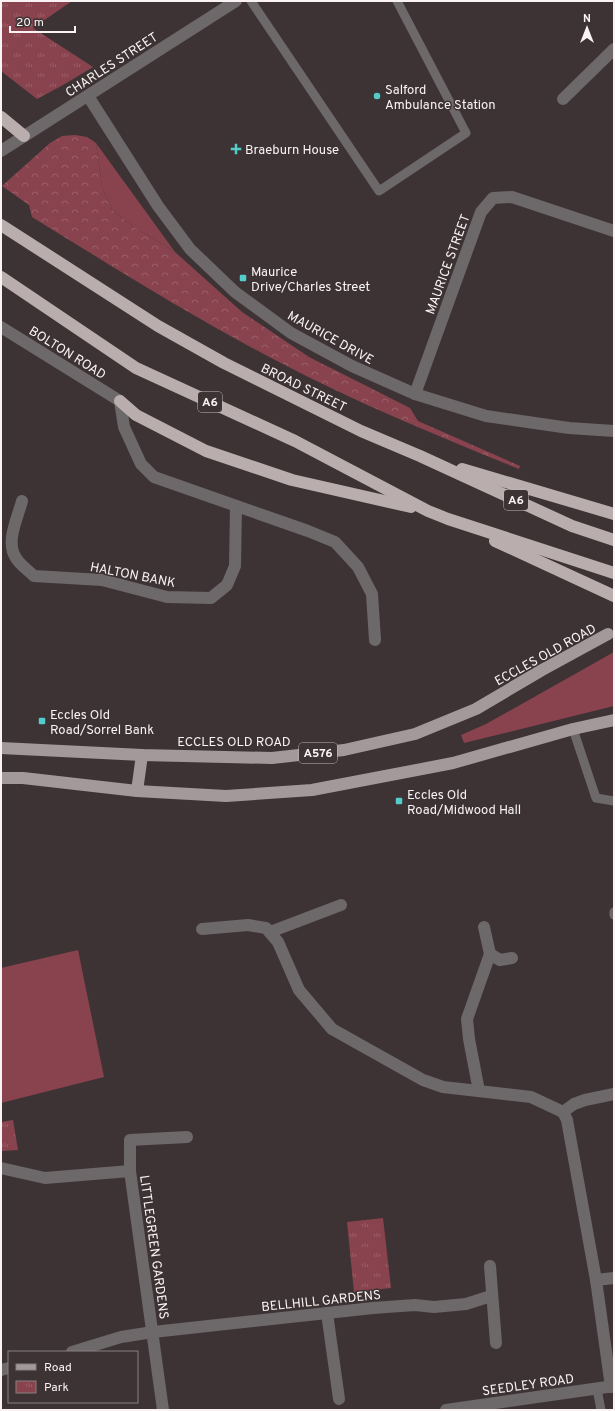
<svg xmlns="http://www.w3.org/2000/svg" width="615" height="1411" font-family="Overpass,sans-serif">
<defs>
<pattern id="forest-crowns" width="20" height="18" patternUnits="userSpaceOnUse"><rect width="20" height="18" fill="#89434e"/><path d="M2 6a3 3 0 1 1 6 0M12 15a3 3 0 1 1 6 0" fill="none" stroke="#9a5f68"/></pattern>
<pattern id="park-tufts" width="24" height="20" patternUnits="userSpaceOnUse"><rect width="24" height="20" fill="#89434e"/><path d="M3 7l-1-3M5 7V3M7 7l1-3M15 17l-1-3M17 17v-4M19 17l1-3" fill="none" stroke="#9a5f68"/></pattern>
</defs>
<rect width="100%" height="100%" fill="#3d3334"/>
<!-- green -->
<g fill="#89434e">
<path d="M 96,143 L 175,252 L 137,229 L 112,210 L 102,187 Z"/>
<path d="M 614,652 L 614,706 L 464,743 L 461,735 L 486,724 Z"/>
<path d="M 78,950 L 104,1077 L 1,1103 L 1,968 Z"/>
</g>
<!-- forest -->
<path fill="url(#forest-crowns)" d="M 75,135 L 87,137 L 96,143 L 102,187 L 112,210 L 137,229 L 175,252 L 242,312 L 309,357 L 410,408 L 418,421 L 520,466 L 519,469 C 438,436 357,403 279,362 C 194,318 113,267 32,217 L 29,205 L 2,186 L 50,143 L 62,136 Z"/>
<!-- park -->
<g fill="url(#park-tufts)">
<path d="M 1,1 L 72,1 L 33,28 L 93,67 L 63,85 L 37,99 L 1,71 Z"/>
<path d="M 13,1120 L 18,1150 L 1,1151 L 1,1122 Z"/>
<path d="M 383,1218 L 391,1288 L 354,1292 L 347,1222 Z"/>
</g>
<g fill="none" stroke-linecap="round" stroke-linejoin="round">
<!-- lane -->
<g stroke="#6d6869" stroke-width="9">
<path d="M 251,1 L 379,191 L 466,133 L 397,1"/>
<path d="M 573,729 L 596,798 L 614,801"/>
<path d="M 614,912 L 614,915"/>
<path d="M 597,1389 L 601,1410"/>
</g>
<!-- street -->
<g stroke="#6d6869" stroke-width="12">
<path d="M 88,96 L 158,206 L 190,249 L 235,292 L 291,333 L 352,366 L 415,394 L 486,416 L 569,428 L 614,431"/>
<path d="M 563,99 L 614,49"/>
<path d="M 1,151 L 236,1"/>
<path d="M 1,327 L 120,401 L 124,427 L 141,464 L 154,477 L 308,531 L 335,542 L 358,567 L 372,594 L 375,640"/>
<path d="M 415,394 L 481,212 L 493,198 L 512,197 L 614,231"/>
<path d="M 22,501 C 18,517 5,542 16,558 C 20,565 28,570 34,576 L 102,580 L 167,597 L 211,598 L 227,585 L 235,566 L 236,506"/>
<path d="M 202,929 L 248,925 L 266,928 L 278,942 L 299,990 L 332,1029 L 423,1080 L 443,1087 L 531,1097 L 563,1112"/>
<path d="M 270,932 L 341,905"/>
<path d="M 490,954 L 500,960 L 512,958"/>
<path d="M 479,1091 L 469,1039 L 467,1019 L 490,954 L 484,927"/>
<path d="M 1,1168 L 45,1178 L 130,1171 L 163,1410"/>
<path d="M 130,1171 L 130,1140 L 187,1137"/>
<path d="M 490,1266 L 496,1343"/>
<path d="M 596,1280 L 614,1278"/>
<path d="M 327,1313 L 339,1399"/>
<path d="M 72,1352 L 121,1337 L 153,1332 L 373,1308 L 415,1305 L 434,1307 L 466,1304 L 491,1296"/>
<path d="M 1,1370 L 9,1368"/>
<path d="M 611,1387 L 596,1280 L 567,1120 L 563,1112 L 574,1104 L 585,1100 L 614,1094"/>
<path d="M 446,1410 L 614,1386"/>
</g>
<!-- primary -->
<g stroke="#a3999a" stroke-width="12">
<path d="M 1,748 L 142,755 L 272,758 L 344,750 L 415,734 L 476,709 L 542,670 L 608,634"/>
<path d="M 1,778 L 23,778 L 137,791 L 226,796 L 312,790 L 453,763 L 573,729 L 614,720"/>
<path d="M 137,791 L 142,755"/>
</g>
<!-- highway -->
<g stroke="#b9adae" stroke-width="12">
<path d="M 1,117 L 24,136"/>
<path d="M 1,225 L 158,326 L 224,363 L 361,431 L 420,456 L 572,526 L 614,540"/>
<path d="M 1,277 L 136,368 L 295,441 L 428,511 L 448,519 L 614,573"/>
<path d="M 120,401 L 136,415 L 206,451 L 292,480 L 411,507"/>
<path d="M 462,469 L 614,514"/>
<path d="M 495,541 L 614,596"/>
</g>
</g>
<!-- markers -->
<g fill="#53cdc9" stroke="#3d3334" stroke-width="1.5">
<circle cx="377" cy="96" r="4"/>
<path d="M234 143h4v4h4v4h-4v4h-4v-4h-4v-4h4z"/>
<rect x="239" y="274" width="8" height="8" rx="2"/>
<rect x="38" y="717" width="8" height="8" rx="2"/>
<rect x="395" y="797" width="8" height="8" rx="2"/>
</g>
<g text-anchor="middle" stroke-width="3" stroke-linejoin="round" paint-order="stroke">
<!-- shield labels -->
<g fill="#3d3334" stroke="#c1b9ba" stroke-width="1">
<rect x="198" y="392" width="24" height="20" rx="3"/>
<rect x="504" y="490" width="24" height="20" rx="3"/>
<rect x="299" y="743" width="38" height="20" rx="3"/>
</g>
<g font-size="12" font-weight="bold" fill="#f9f3f3">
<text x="210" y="406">A6</text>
<text x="516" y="504">A6</text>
<text x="318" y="757">A576</text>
</g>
<!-- street labels -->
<g font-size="13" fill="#f9f3f3" stroke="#3d3334">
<text transform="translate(111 64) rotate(-33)" y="5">CHARLES STREET</text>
<text transform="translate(447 264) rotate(-70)" y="5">MAURICE STREET</text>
<text transform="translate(331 337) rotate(29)" y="5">MAURICE DRIVE</text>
<text transform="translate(68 352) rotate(32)" y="5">BOLTON ROAD</text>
<text transform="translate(304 387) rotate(26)" y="5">BROAD STREET</text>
<text transform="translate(133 574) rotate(11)" y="5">HALTON BANK</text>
<text transform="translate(545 654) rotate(-29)" y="5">ECCLES OLD ROAD</text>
<text x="234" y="746">ECCLES OLD ROAD</text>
<text transform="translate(155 1247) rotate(82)" y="5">LITTLEGREEN GARDENS</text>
<text transform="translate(321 1300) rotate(-6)" y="5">BELLHILL GARDENS</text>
<text transform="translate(528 1384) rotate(-8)" y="5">SEEDLEY ROAD</text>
</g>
<!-- poi labels -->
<g font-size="13" fill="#f9f3f3" stroke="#3d3334" text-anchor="start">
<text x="385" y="94">Salford<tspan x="385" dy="15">Ambulance Station</tspan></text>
<text x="245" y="154">Braeburn House</text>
<text x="251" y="276">Maurice<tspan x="251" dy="15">Drive/Charles Street</tspan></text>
<text x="50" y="719">Eccles Old<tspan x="50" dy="15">Road/Sorrel Bank</tspan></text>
<text x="407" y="799">Eccles Old<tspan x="407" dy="15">Road/Midwood Hall</tspan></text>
</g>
</g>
<!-- border -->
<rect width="615" height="1411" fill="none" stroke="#f9f3f3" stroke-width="4"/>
<!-- legend -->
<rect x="8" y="1351" width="130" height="52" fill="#3d3334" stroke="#888080"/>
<rect x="16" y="1364" width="20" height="6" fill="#a3999a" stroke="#888080"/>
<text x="44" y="1371" font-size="12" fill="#f9f3f3">Road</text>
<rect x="16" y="1381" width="20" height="12" fill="url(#park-tufts)" stroke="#888080"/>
<text x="44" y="1391" font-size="12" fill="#f9f3f3">Park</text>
<!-- north arrow -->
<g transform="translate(587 28)" stroke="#3d3334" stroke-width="3" paint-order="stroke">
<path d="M0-3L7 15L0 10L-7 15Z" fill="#f9f3f3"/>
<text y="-6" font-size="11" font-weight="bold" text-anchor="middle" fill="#f9f3f3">N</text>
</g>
<!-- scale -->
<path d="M10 26v6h65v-6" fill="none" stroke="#f9f3f3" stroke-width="2"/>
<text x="16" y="26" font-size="12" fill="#f9f3f3" stroke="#3d3334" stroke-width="3" paint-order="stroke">20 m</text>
</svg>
